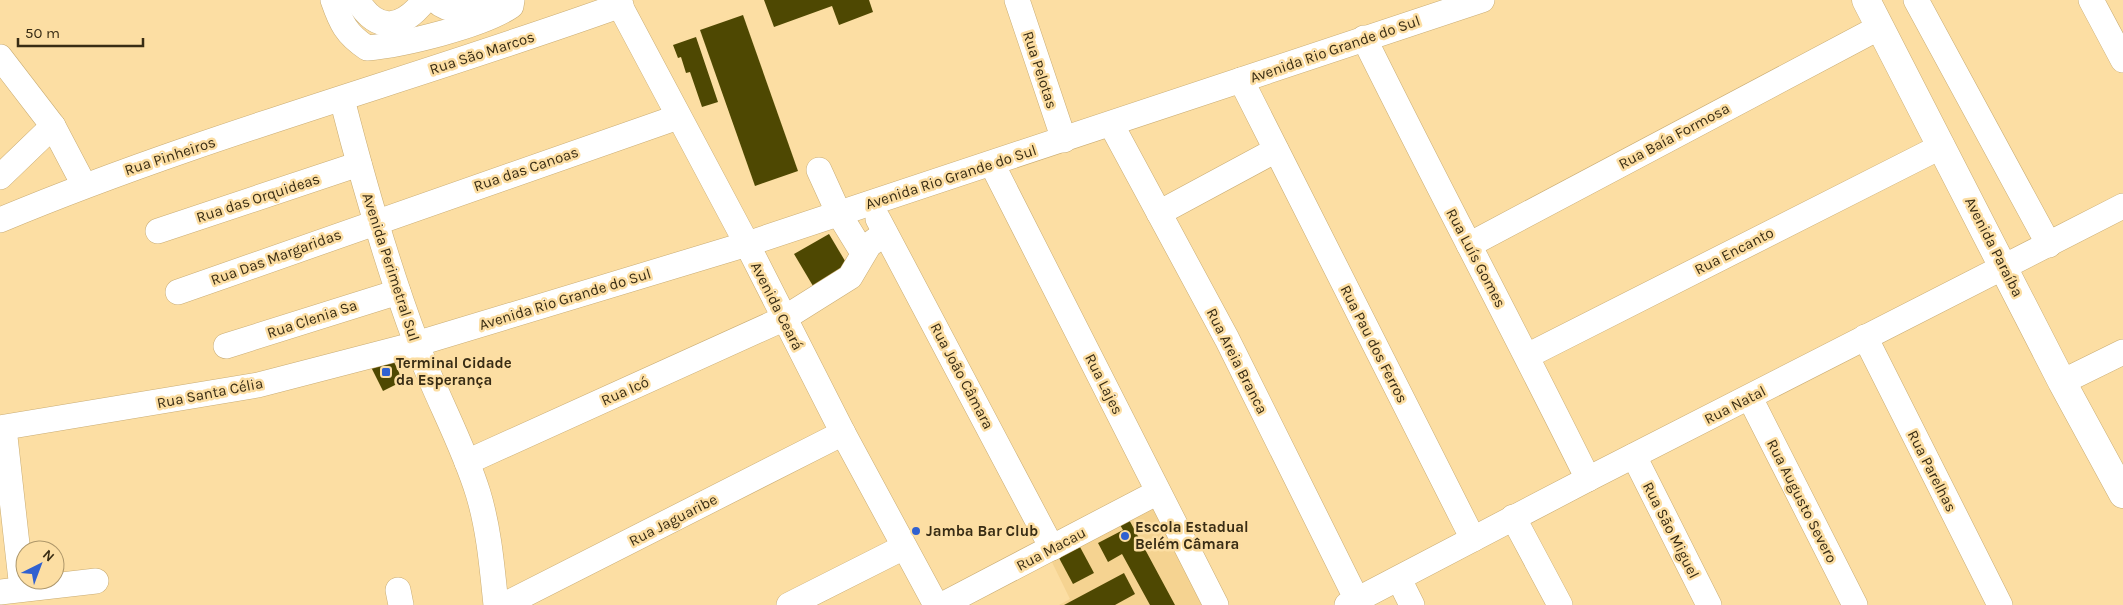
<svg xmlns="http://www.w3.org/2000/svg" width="2123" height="605" font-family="Karla,sans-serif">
<rect width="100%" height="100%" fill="#fcdea3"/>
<!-- built -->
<path fill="#f5d391" d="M 1149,501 L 1203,605 L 1059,605 L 1070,599 L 1048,554 Z"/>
<!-- building -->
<g fill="#4e4802">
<path d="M 764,0 L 869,0 L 873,12 L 839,25 L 832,6 L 774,27 Z"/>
<path d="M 743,15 L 798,171 L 755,186 L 700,30 Z"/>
<path d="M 696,37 L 718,102 L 702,107 L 690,72 L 686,73 L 681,57 L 678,58 L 673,45 Z"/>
<path d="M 829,234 L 851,271 L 816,291 L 794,254 Z"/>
<path d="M 368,361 L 394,362 L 403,381 L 383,391 Z"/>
<path d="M 1126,514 L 1175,605 L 1150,605 L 1122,554 L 1108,562 L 1098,543 L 1123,530 L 1116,518 Z"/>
<path d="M 1080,547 L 1094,573 L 1073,584 L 1059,558 Z"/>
<path d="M 1124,573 L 1135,594 L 1115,605 L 1064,605 Z"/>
</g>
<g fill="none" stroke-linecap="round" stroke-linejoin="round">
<!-- minor casing -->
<g stroke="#c9ac73" stroke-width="26">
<g id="minor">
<path d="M 333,0 C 341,23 346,34 367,48 C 402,45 482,26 511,6 L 512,0"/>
<path d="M 357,0 C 378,34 402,29 425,0"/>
<path d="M 435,0 C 451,15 468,9 487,3"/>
<path d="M 617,0 L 747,244 L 843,433 L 936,605"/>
<path d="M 1017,0 L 1064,140"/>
<path d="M 1916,0 L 2049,245"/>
<path d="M 2091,0 L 2123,60"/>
<path d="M 1364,38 C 1437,186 1515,331 1588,479"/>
<path d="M 0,57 L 53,126 L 84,185"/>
<path d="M 1241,80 L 1473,539"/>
<path d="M 342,99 C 363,181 386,262 416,342 C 434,393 462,441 478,493 C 489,529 492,567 496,605"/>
<path d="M 1111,124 L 1227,339 L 1357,600"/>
<path d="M 992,164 L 1216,605"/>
<path d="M 819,170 L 839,214 L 863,253"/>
<path d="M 0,177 L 53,126"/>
<path d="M 1159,213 L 1276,150"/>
<path d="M 878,219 L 1052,548"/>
<path d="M 0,220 C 201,136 415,79 621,5"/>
<path d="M 158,231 L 359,164"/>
<path d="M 1469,245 L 1880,27"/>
<path d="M 178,292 L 678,117"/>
<path d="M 1865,337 L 2000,605"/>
<path d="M 226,346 L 398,292"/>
<path d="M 1527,356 L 1942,146"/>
<path d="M 2062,382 L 2123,352"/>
<path d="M 1750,398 L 1855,605"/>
<path d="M 0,428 L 258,385 L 416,344 L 747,244 L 1482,0"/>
<path d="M 4,428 L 22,589"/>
<path d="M 1634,456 L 1709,605"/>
<path d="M 467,462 L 783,319 L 850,277 L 869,245 L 885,233"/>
<path d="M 1513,517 L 1560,605"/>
<path d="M 1399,579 L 1412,605"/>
<path d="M 398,590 L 401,605"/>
<path d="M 0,592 L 96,581"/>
<path d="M 504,605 L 843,433"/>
<path d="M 789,605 L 904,547"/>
<path d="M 942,605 L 1158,492"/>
<path d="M 1347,605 L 1588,479 L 2123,206"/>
</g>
</g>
<!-- major casing -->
<g stroke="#c9ac73" stroke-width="29">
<path id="major" d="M 1866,0 L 2062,382 L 2123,494"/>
</g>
<!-- minor -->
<use href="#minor" stroke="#fff" stroke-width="25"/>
<!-- major -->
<use href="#major" stroke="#fff" stroke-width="28"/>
</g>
<!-- markers -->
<g fill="#3061d0" stroke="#fcdea3" stroke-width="2">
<rect x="381" y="367" width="10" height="10" rx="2.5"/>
<circle cx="916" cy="531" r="5"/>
<circle cx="1125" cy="536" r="5"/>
</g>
<g text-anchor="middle" stroke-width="5" stroke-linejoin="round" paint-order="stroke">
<!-- street labels -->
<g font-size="15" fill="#382c14" stroke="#fcdea3">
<text transform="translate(1335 49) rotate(-19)" y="5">Avenida Rio Grande do Sul</text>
<text transform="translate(482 53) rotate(-18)" y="5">Rua São Marcos</text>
<text transform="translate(1040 70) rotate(72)" y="5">Rua Pelotas</text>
<text transform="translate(1674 136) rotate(-28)" y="5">Rua Baía Formosa</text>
<text transform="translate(170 156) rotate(-18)" y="5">Rua Pinheiros</text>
<text transform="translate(526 169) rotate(-19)" y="5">Rua das Canoas</text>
<text transform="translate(951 177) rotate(-18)" y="5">Avenida Rio Grande do Sul</text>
<text transform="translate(258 198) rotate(-18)" y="5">Rua das Orquideas</text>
<text transform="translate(1994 247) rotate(63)" y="5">Avenida Paraíba</text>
<text transform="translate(1734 251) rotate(-27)" y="5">Rua Encanto</text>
<text transform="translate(276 257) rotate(-20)" y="5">Rua Das Margaridas</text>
<text transform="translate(1476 258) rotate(62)" y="5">Rua Luís Gomes</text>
<text transform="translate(391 267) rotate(72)" y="5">Avenida Perimetral Sul</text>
<text transform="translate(565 299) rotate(-17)" y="5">Avenida Rio Grande do Sul</text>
<text transform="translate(777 306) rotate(63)" y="5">Avenida Ceará</text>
<text transform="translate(312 319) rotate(-18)" y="5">Rua Clenia Sa</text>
<text transform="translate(1374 344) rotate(63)" y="5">Rua Pau dos Ferros</text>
<text transform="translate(1237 361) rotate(63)" y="5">Rua Areia Branca</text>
<text transform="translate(962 376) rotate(62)" y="5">Rua João Câmara</text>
<text transform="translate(1104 384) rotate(63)" y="5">Rua Lajes</text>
<text transform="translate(625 391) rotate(-24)" y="5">Rua Icó</text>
<text transform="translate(210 393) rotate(-11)" y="5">Rua Santa Célia</text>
<text transform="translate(1735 405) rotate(-27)" y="5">Rua Natal</text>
<text transform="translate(1932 471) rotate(63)" y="5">Rua Parelhas</text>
<text transform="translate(1802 501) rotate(63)" y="5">Rua Augusto Severo</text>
<text transform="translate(673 520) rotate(-27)" y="5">Rua Jaguaribe</text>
<text transform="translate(1671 530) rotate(63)" y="5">Rua São Miguel</text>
<text transform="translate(1051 549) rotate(-28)" y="5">Rua Macau</text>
</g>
<!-- poi labels -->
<g font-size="15" font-weight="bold" fill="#382c14" stroke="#fcdea3" text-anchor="start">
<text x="396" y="368">Terminal Cidade<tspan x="396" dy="17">da Esperança</tspan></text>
<text x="1135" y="532">Escola Estadual<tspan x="1135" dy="17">Belém Câmara</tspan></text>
<text x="926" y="536">Jamba Bar Club</text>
</g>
</g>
<!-- north arrow -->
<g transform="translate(40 565) rotate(42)"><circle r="24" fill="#fcdea3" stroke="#ae976a"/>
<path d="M0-4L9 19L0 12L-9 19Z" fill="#3061d0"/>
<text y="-8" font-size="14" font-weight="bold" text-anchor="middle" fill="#382c14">N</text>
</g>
<!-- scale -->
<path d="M18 38v8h125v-8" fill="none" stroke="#382c14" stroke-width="2.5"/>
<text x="25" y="38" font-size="15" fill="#382c14" stroke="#fcdea3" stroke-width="4" paint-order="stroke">50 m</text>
</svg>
